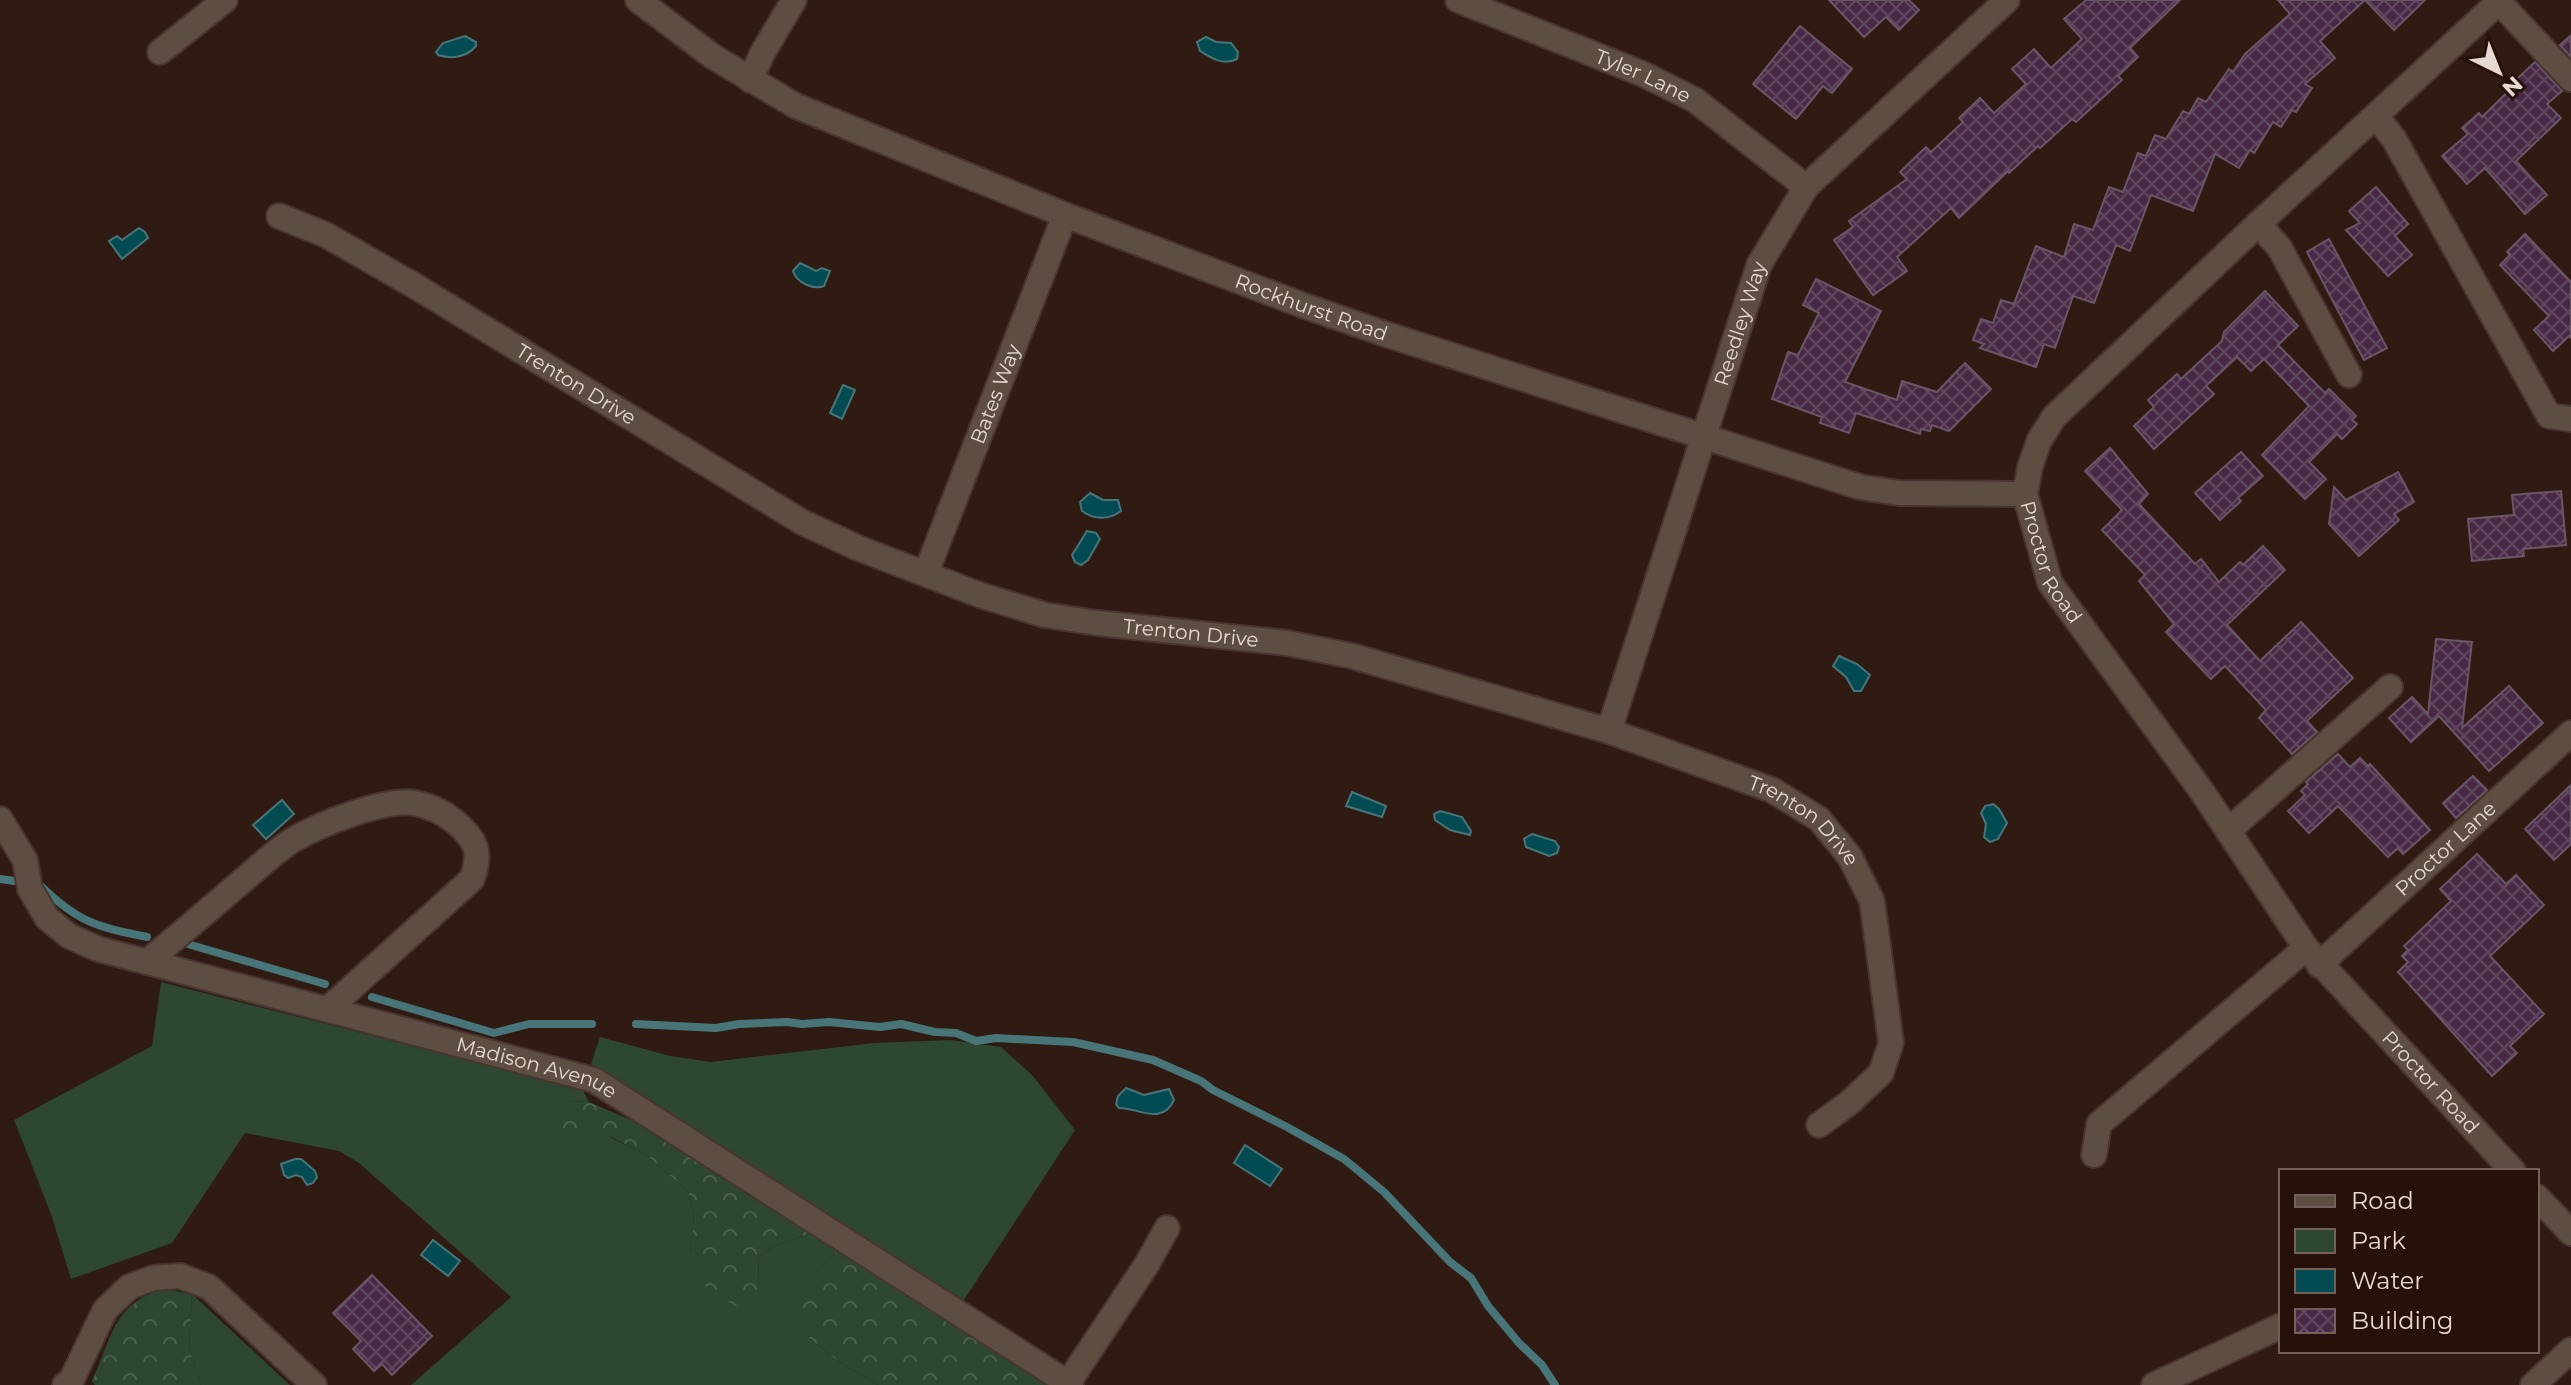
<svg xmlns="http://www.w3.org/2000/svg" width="2571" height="1385" font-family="Montserrat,sans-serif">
<defs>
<pattern id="forest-crowns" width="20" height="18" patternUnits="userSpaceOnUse" patternTransform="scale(2)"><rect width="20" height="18" fill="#2d4730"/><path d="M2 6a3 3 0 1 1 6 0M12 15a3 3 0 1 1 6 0" fill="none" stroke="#4b614d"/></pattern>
<pattern id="building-cross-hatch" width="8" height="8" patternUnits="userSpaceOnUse" patternTransform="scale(2)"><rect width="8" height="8" fill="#472946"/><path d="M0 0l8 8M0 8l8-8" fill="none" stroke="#624760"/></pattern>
</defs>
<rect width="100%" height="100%" fill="#2f1b12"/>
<!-- green -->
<g fill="#2d4730">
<path d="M 161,982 L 582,1089 L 589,1102 L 568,1101 L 610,1137 L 645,1154 L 688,1191 L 694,1217 L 690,1253 L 759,1291 L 758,1257 L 775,1245 L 810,1234 L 840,1249 L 810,1279 L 808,1337 L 838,1361 L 878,1385 L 411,1385 L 511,1297 L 359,1163 L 339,1151 L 245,1133 L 172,1243 L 71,1279 L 51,1214 L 14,1120 L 152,1046 Z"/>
<path d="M 600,1037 L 670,1056 L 711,1062 L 874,1043 L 951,1040 L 1001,1047 L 1033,1076 L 1075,1130 L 962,1303 L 591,1064 Z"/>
<path d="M 192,1294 L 290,1385 L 201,1385 L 189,1347 Z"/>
</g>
<!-- forest -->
<g fill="url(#forest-crowns)">
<path d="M 568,1101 L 589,1102 L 631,1120 L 810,1234 L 775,1245 L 758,1257 L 759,1291 L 742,1310 L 707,1289 L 690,1253 L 694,1217 L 688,1191 L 645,1154 L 611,1137 L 559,1137 L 551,1117 Z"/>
<path d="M 840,1249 L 1046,1385 L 878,1385 L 838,1361 L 808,1337 L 789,1309 L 810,1279 Z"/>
<path d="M 163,1289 L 192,1294 L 189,1347 L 201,1385 L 95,1385 L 92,1381 C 112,1338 113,1304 163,1289 Z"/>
</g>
<!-- water -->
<g fill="#034b53" stroke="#477579" stroke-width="2">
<path d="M 465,36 L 476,42 L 476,46 C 466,58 451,59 438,55 L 436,52 L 443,43 Z"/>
<path d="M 1206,37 L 1216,42 L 1231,43 L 1238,52 L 1237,59 C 1223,66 1211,58 1200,51 L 1197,42 Z"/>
<path d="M 139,228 L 145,232 L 148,238 L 122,259 L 109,241 L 117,236 L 122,240 Z"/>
<path d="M 800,263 L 816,271 L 822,268 L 830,271 L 824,286 C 813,290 797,283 793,271 Z"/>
<path d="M 843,385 L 855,390 L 842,419 L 830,413 Z"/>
<path d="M 1090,493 L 1103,500 L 1118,500 L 1121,511 C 1109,520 1094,520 1082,511 L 1080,502 Z"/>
<path d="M 1087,531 L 1096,533 L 1100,539 L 1088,560 L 1081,565 L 1075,562 L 1072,555 Z"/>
<path d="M 1839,656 L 1857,664 L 1870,675 L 1861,691 L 1854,691 L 1846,677 L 1833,666 Z"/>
<path d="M 1352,792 L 1386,806 L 1382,817 L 1346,806 Z"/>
<path d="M 282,800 L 294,814 L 266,839 L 253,825 Z"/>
<path d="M 1993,804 L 1999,809 L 2007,823 L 1998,839 L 1990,842 L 1984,837 L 1986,824 L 1981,813 L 1985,806 Z"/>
<path d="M 1440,811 L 1462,817 L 1471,831 L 1470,835 L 1450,830 L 1435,820 L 1434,814 Z"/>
<path d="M 1532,834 L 1555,841 L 1559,847 L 1557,853 L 1549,856 L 1526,847 L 1524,839 Z"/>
<path d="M 1126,1088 L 1144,1095 L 1169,1089 L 1174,1100 C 1162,1126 1139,1108 1119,1108 L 1116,1104 L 1118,1096 Z"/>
<path d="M 1245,1145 L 1282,1169 L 1270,1186 L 1234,1163 Z"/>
<path d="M 295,1159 L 301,1159 L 315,1171 L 317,1177 L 313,1183 L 307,1185 L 302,1177 L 296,1175 L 288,1178 L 284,1175 L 281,1164 Z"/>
<path d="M 433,1240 L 460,1261 L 448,1276 L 421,1255 Z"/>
</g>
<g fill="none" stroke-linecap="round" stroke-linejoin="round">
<!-- stream -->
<g stroke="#477579" stroke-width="8">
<path d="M 0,879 L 14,881"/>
<path d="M 40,885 C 77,922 97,927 147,937"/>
<path d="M 184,943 L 325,984"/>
<path d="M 372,997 L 494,1033 L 529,1024 L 592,1024"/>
<path d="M 636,1024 L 716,1028 L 739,1024 L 787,1022 L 802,1024 L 829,1022 L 880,1027 L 901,1024 L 935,1032 L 956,1033 L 976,1041 L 996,1038 L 1073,1042 L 1153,1060 L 1201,1081 L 1213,1090 L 1287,1127 L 1344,1159 L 1384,1192 L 1450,1262 L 1471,1278 L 1488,1306 L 1519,1343 L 1542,1365 L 1555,1385"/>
</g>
</g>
<!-- building -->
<g fill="url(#building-cross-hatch)" stroke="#695667" stroke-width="2">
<path d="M 1829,0 L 1909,0 L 1919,10 L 1899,30 L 1886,17 L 1864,37 Z"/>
<path d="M 2086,0 L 2180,0 L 2130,48 L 2138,57 L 2118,76 L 2122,80 L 2076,122 L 2072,119 L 2040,148 L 2038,146 L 2009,173 L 2008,171 L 1959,218 L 1951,208 L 1897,257 L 1907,271 L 1873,295 L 1834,240 L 1853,227 L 1849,221 L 1907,179 L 1900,172 L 1926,147 L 1931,152 L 1963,122 L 1959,118 L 1980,98 L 1994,113 L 2026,84 L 2012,69 L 2034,49 L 2051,68 L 2082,39 L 2064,19 Z"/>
<path d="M 2278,0 L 2425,0 L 2394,30 L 2365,0 L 2320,41 L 2335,58 L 2305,84 L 2312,88 L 2296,112 L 2292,110 L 2281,127 L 2273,122 L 2254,153 L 2250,150 L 2239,168 L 2215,154 L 2193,211 L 2151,195 L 2130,251 L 2116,245 L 2094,303 L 2073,296 L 2055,348 L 2044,344 L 2036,367 L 1980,348 L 1984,344 L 1973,340 L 1981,319 L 1993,323 L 2001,300 L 2014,304 L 2036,246 L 2064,257 L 2074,224 L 2093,230 L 2109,187 L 2123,192 L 2138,153 L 2146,156 L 2155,135 L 2166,139 L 2183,111 L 2189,114 L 2198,98 L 2206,102 L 2229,69 L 2233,72 L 2245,54 L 2290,14 Z"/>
<path d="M 1800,26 L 1852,69 L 1832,93 L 1823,86 L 1796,119 L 1753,84 Z"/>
<path d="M 2571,35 L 2571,57 L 2560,45 Z"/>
<path d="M 2535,62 L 2562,91 L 2547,104 L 2561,118 L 2516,161 L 2547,195 L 2525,214 L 2485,168 L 2467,184 L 2442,156 L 2468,134 L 2462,128 L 2479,113 L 2482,117 L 2519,81 L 2517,79 Z"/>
<path d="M 2376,187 L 2408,224 L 2395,236 L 2412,255 L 2388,276 L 2346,230 L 2360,223 L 2349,211 Z"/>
<path d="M 2525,234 L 2571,282 L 2571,338 L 2569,336 L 2553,351 L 2534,330 L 2549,316 L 2500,265 L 2510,255 L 2507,252 Z"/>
<path d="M 2329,239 L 2387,348 L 2364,360 L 2307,252 Z"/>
<path d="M 1816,279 L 1881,311 L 1845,382 L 1897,400 L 1902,381 L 1937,392 L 1965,363 L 1991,389 L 1949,431 L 1932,425 L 1930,431 L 1921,429 L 1920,434 L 1856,413 L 1849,433 L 1820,423 L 1822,417 L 1772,399 L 1788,352 L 1798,355 L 1819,313 L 1803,305 Z"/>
<path d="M 2265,291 L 2298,326 L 2278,345 L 2325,393 L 2329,389 L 2356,416 L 2352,420 L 2357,424 L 2342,439 L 2337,434 L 2309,462 L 2326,479 L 2305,499 L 2262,455 L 2309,406 L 2264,359 L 2251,371 L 2237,357 L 2206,386 L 2214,394 L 2154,449 L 2134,426 L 2154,407 L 2148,400 L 2177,374 L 2181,379 L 2222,341 L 2224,332 Z"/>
<path d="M 2110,448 L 2148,494 L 2139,504 L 2195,564 L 2201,559 L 2219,582 L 2240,562 L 2243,565 L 2263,546 L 2285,570 L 2227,625 L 2260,661 L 2301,622 L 2353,678 L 2307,721 L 2317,732 L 2292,754 L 2259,718 L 2266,710 L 2225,666 L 2211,679 L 2166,632 L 2174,624 L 2139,581 L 2145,575 L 2102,530 L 2122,510 L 2085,471 Z"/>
<path d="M 2241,452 L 2263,476 L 2238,498 L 2241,501 L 2220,520 L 2195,493 Z"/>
<path d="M 2398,472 L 2414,502 L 2394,514 L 2399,520 L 2359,556 L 2329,524 L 2334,487 L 2346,500 Z"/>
<path d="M 2561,491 L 2566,545 L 2523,549 L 2524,556 L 2472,561 L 2468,519 L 2514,515 L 2512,495 Z"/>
<path d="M 2436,639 L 2472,642 L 2462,728 L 2509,686 L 2543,723 L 2489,771 L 2439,716 L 2411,742 L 2389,718 L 2412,697 L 2428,714 Z"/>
<path d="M 2338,754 L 2350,767 L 2360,758 L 2368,766 L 2370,764 L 2430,830 L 2403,854 L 2398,848 L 2388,857 L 2338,806 L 2309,833 L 2288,811 L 2305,795 L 2301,791 L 2308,784 L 2306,782 Z"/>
<path d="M 2473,776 L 2487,790 L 2456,818 L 2443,803 Z"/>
<path d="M 2571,785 L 2571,844 L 2554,860 L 2525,829 Z"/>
<path d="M 2477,854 L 2506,884 L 2516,875 L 2544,905 L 2490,956 L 2544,1014 L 2510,1046 L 2517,1053 L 2492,1076 L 2398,972 L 2408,962 L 2402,956 L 2408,950 L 2404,946 L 2451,901 L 2440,889 Z"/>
<path d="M 372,1275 L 432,1336 L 392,1375 L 382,1364 L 374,1371 L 353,1349 L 361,1341 L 333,1313 Z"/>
</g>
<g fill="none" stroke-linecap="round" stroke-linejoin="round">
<!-- minor casing -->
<g stroke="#49352d" stroke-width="28">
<g id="minor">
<path id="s1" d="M 638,0 L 712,56 L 796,106 L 1065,215 L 1302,305 L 1385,334 L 1860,487 L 1899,493 L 2025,494"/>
<path id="s2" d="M 1458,0 L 1643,74 L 1695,100 L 1806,187"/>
<path id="s3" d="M 2501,0 L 2258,224 L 2054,417 L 2039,441 L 2030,467 L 2025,494 L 2050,583 L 2203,793 L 2306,948 L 2513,1171"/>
<path d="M 2499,2 L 2571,79"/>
<path d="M 160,52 L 225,0"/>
<path d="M 750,80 L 763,52 L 794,0"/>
<path d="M 2376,116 L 2394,139 L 2549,416 L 2571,419"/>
<path id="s4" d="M 279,216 L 326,235 L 415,286 L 802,522 L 858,548 L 980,595 L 1045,615 L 1097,623 L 1287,643 L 1352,656 L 1609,731 L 1772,790 L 1819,819 L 1850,857 L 1872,901 L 1891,1043 L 1881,1073 L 1849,1103 L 1819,1125"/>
<path d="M 2258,224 L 2279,247 L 2349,375"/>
<path id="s5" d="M 926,573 L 1065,215"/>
<path id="s6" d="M 1609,731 L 1759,265 L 1806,187 L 2007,0"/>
<path id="s7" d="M 0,819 L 25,860 L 30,889 L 47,918 L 69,936 L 98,949 L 594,1080 L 1071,1385"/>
<path d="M 2228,831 L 2390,687"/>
<path d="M 147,962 C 179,935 210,909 241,882 C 258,868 275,851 293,840 C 320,824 385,798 415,803 C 429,806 443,812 454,821 C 476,839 482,852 472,879 L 328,1009"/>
<path id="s8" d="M 2319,965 L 2571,733"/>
<path d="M 2094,1155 L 2099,1124 L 2306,948"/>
<path d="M 2537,1197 L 2571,1233"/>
<path d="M 1068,1383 L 1147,1264 L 1167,1228"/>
<path d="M 65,1385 L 72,1379 L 105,1310 L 129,1287 L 153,1278 L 180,1276 L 209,1287 L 314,1385"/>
<path d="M 2154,1385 L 2281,1326"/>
<path d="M 2533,1385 L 2571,1350"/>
</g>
</g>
<!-- minor -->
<use href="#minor" stroke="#5d4e41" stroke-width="24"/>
</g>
<g text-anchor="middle" stroke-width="7" stroke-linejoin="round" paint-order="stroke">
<!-- street labels -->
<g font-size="20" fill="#e7d8d2" stroke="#251109">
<text dy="7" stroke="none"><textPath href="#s2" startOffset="200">Tyler Lane</textPath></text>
<text dy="7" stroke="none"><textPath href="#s1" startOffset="744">Rockhurst Road</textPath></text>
<text dy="7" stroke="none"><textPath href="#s6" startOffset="428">Reedley Way</textPath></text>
<text dy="7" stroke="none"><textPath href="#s4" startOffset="342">Trenton Drive</textPath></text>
<text dy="7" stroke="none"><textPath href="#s5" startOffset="192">Bates Way</textPath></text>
<text dy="7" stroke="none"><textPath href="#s3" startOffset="768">Proctor Road</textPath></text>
<text dy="7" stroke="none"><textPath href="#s4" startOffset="1014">Trenton Drive</textPath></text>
<text dy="7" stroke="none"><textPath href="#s4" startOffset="1662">Trenton Drive</textPath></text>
<text dy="7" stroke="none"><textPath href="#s8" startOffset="172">Proctor Lane</textPath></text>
<text dy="7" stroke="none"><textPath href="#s7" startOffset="626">Madison Avenue</textPath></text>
<text dy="7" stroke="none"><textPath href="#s3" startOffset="1416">Proctor Road</textPath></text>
</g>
</g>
<!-- legend -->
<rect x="2279" y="1169" width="260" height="184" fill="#251109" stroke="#736159" stroke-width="2"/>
<rect x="2295" y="1195" width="40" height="12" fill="#5d4e41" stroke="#736159" stroke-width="2"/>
<text x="2351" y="1209" font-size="24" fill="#e7d8d2">Road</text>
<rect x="2295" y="1229" width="40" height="24" fill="#2d4730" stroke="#736159" stroke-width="2"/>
<text x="2351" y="1249" font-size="24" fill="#e7d8d2">Park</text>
<rect x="2295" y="1269" width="40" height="24" fill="#034b53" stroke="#736159" stroke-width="2"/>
<text x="2351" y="1289" font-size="24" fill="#e7d8d2">Water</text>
<rect x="2295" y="1309" width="40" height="24" fill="url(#building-cross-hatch)" stroke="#736159" stroke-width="2"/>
<text x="2351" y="1329" font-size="24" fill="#e7d8d2">Building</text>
<!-- north arrow -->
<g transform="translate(2499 72) rotate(137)" stroke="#251109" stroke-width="6" paint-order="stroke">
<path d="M0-6L14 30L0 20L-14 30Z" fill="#e7d8d2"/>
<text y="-12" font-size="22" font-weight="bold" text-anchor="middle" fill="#e7d8d2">N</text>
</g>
</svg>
